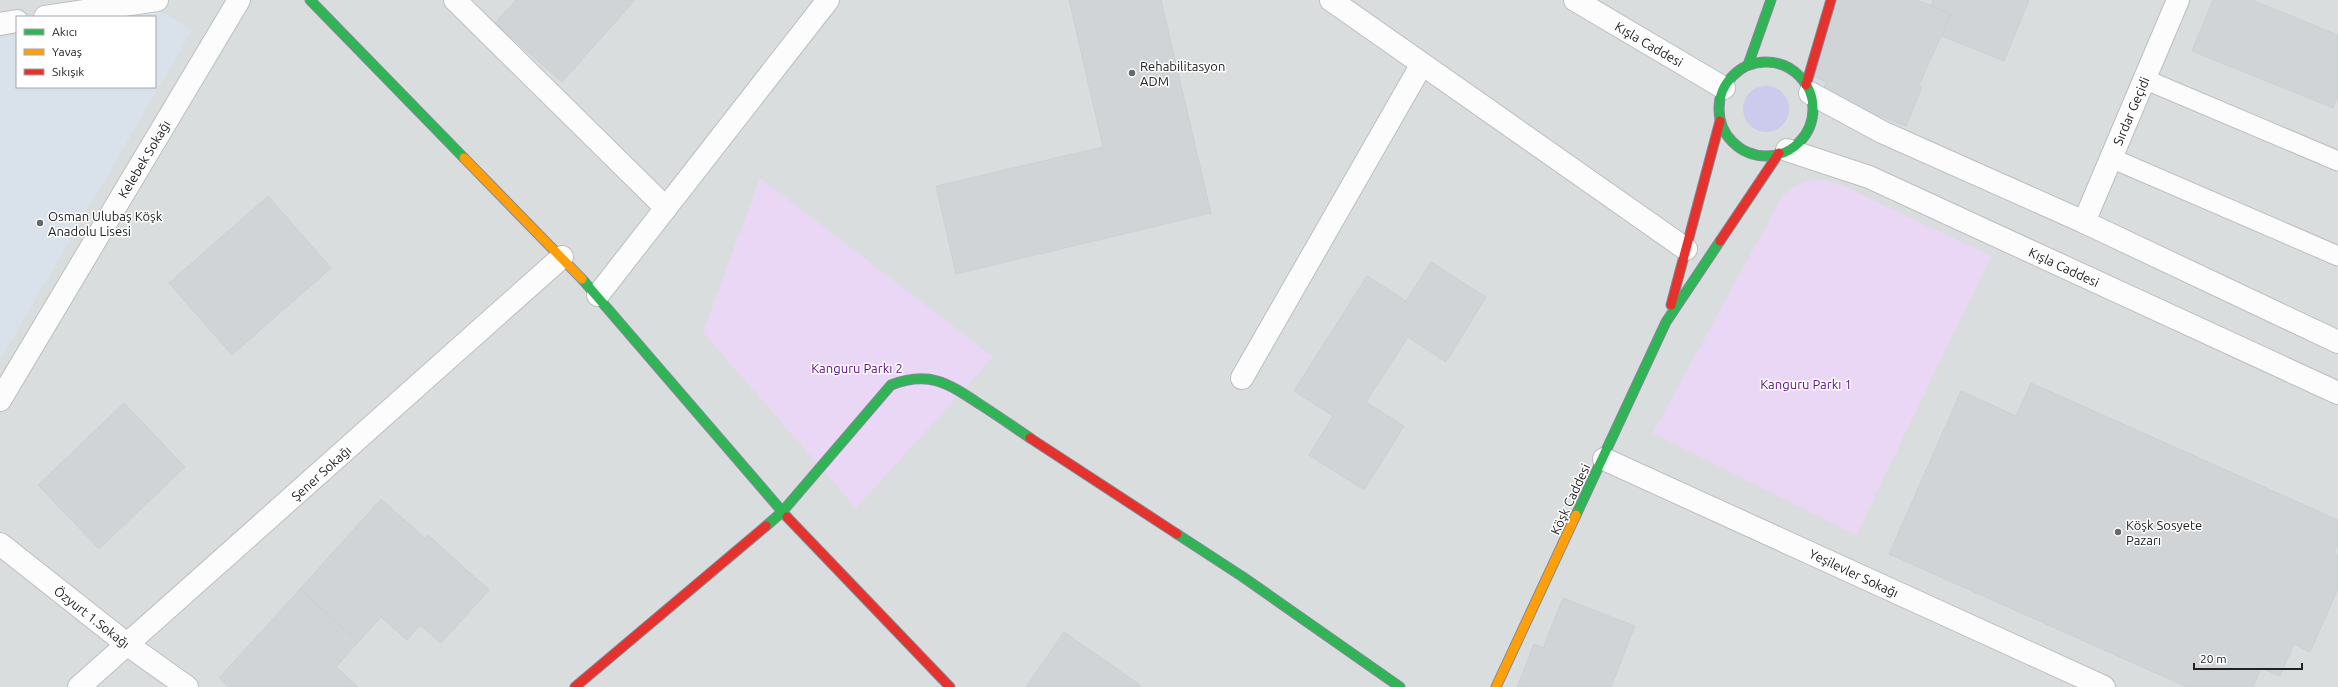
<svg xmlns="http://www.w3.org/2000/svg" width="2338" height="687" font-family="Ubuntu,sans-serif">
<rect width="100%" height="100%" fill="#e9edef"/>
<!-- residential -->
<path fill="#daddde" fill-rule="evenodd" d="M 0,0 L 2338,0 L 2338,687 L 0,687 ZM 17,17 L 155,17 L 155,87 L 17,87 Z"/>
<!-- education -->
<path fill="#d9e2eb" d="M 161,12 L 192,30 L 0,360 L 0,38 L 17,35 L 17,87 L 155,87 L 155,17 L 129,17 Z"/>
<!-- grass -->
<circle fill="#cccaed" cx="1766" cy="109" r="23"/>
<!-- park -->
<g fill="#e9d7f5">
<path d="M 760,178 L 993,357 L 856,508 L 703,332 Z"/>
<path d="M 1818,179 L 1839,184 L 1991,256 L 1856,535 L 1653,433 L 1782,197 C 1793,186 1802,182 1818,179 Z"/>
</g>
<!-- building -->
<g fill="#d0d4d6" stroke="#cad1d2">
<path d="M 516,0 L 635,0 L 562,82 L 495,23 Z"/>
<path d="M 1069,0 L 1161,0 L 1211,213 L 956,274 L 936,186 L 1103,147 Z"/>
<path d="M 1835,0 L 1917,0 L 1951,14 L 1919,85 L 1922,87 L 1906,126 L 1822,93 L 1826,82 L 1806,73 Z"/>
<path d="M 1933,0 L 2029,0 L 2004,61 L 1942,36 L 1951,14 L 1931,6 Z"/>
<path d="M 2213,0 L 2252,0 L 2338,35 L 2338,97 L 2333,108 L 2192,51 Z"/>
<path d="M 268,196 L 331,268 L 232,355 L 169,283 Z"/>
<path d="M 1431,262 L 1486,297 L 1446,362 L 1408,337 L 1366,402 L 1404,426 L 1364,490 L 1309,455 L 1333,416 L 1294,391 L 1367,276 L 1406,301 Z"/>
<path d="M 2031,383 L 2338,520 L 2338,544 L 2334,553 L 2338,555 L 2338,589 L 2310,652 L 2294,644 L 2280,676 L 2261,668 L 2253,687 L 2187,687 L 1889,554 L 1961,391 L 2016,416 Z"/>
<path d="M 124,403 L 185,467 L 99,549 L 38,485 Z"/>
<path d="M 381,499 L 425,538 L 428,535 L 489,590 L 441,643 L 420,625 L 407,640 L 381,617 L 358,642 L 300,589 Z"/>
<path d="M 300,589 L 358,642 L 336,667 L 358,687 L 229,687 L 219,678 Z"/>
<path d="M 1563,598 L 1635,626 L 1611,687 L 1517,687 L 1534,644 L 1543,648 Z"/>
<path d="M 1064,632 L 1140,685 L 1139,687 L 1026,687 Z"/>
</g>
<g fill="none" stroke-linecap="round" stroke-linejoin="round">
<!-- lane casing -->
<g stroke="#bcbebf" stroke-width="21">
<g id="lane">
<path d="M 2144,79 L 2338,161"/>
<path d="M 2111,158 L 2338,256"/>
</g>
</g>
<!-- street casing -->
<g stroke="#bcbebf" stroke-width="24">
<g id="street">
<path d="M 455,0 L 666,208"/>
<path d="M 1331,0 L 1686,249"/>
<path d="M 1575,0 L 1724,88"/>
<path d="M 45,17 L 157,0"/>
<path d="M 0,24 L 17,21"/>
<path d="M 1810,93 L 1882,132 L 2084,222 L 2338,342"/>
<path d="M 1787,150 L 1869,177 L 2338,393"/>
<path d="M 2084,222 L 2178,0"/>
<path d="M 598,295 L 828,0"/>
<path d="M 1242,378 L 1422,64"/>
<path d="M 0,400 L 239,0"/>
<path d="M 1604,459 L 2104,687"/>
<path d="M 0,544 L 128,645 L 187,687"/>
<path d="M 79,687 L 562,257"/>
</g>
</g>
<!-- fast casing -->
<g stroke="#80899a" stroke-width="11">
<g id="fast">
<path d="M 310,0 L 464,158"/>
<circle cx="1766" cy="109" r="47"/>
<path d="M 1748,65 L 1771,0"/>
<path d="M 582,279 L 787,517"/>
<path d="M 1576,515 L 1666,322 L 1720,241"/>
<path d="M 766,526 L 782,512 L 891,385 C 930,370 949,384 981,405 C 998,416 1014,427 1030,438"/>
<path d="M 1177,534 L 1243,577 L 1400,687"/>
</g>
</g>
<!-- slow casing -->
<g stroke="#80899a" stroke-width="11">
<g id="slow">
<path d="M 464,158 L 582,279"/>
<path d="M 1496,687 L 1576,515"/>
</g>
</g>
<!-- jam casing -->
<g stroke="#80899a" stroke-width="11">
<g id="jam">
<path d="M 1806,85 L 1831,0"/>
<path d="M 1720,241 L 1779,153"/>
<path d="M 1671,305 L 1720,121"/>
<path d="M 1030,438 L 1177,534"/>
<path d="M 787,517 L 950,687"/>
<path d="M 575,687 L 766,526"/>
</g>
</g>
<!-- lane -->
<use href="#lane" stroke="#fcfcfd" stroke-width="19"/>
<!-- street -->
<use href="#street" stroke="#fcfcfd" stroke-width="22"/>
<!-- fast -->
<use href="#fast" stroke="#30b455" stroke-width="9"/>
<!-- slow -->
<use href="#slow" stroke="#ff9f0a" stroke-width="9"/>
<!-- jam -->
<use href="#jam" stroke="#e5322d" stroke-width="9"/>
</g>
<!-- markers -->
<g fill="#676869" stroke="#fff" stroke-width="1.5">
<circle cx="1132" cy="73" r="4"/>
<circle cx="40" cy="223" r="4"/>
<circle cx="2118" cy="532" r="4"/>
</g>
<g text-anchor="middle" stroke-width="3" stroke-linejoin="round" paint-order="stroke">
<!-- street labels -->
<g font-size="13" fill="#212121" stroke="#fff">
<text transform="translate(1649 44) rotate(30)" y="5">Kışla Caddesi</text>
<text transform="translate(2131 111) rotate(-67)" y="5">Sırdar Geçidi</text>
<text transform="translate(144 159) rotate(-59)" y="5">Kelebek Sokağı</text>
<text transform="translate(2064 267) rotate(25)" y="5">Kışla Caddesi</text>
<text transform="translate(321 473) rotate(-42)" y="5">Şener Sokağı</text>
<text transform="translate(1570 499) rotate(-65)" y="5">Köşk Caddesi</text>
<text transform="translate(1854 573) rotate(25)" y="5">Yeşilevler Sokağı</text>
<text transform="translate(92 617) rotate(38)" y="5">Özyurt 1.Sokağı</text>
</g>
<!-- poi labels -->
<g font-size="13" fill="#212121" stroke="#fff" text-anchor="start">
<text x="1140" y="71">Rehabilitasyon<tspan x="1140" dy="15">ADM</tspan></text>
<text x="48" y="221">Osman Ulubaş Köşk<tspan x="48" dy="15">Anadolu Lisesi</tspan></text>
<text x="2126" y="530">Köşk Sosyete<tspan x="2126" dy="15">Pazarı</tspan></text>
</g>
<!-- park labels -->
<g font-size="13" fill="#5d0a83" stroke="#fff">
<text x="857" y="373">Kanguru Parkı 2</text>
<text x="1806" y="389">Kanguru Parkı 1</text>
</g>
</g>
<!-- legend -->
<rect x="16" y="16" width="140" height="72" fill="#ffffff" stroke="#a6a6a6"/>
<rect x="24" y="29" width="20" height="6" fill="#30b455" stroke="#a6a6a6"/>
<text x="52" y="36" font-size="12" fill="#212121">Akıcı</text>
<rect x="24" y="49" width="20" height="6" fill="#ff9f0a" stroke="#a6a6a6"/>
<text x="52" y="56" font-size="12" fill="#212121">Yavaş</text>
<rect x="24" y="69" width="20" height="6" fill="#e5322d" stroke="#a6a6a6"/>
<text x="52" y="76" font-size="12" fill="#212121">Sıkışık</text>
<!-- scale -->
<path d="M2194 663v6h108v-6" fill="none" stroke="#212121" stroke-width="2"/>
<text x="2200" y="663" font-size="12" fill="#212121" stroke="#ffffff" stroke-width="3" paint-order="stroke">20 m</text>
</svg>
